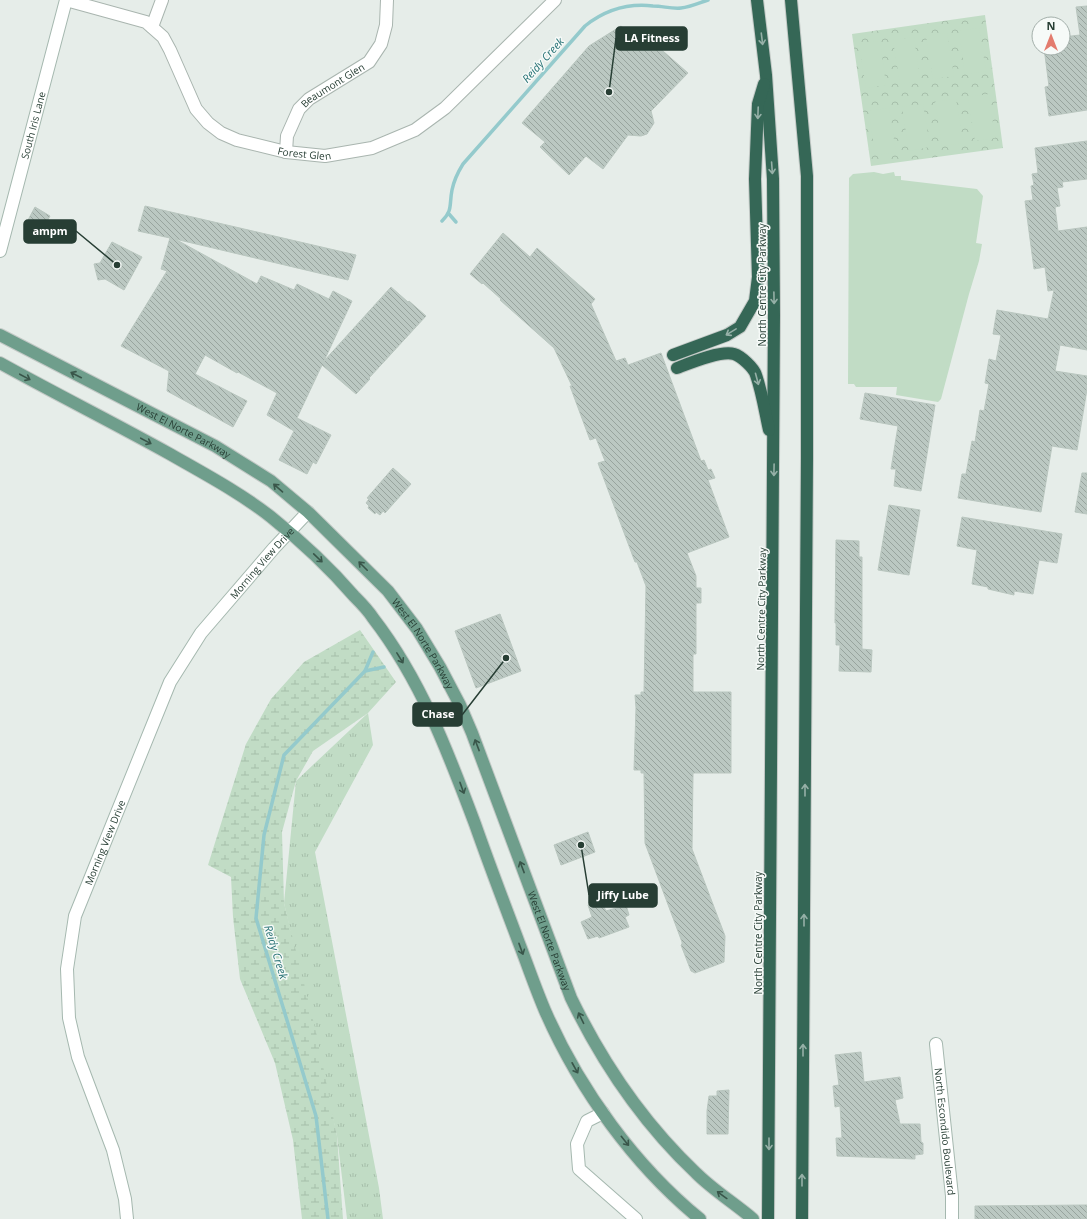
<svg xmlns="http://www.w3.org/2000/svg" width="1087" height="1219" font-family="'Open Sans',sans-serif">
<defs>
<pattern id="grass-tufts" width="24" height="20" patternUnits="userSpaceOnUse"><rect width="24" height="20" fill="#c1dcc5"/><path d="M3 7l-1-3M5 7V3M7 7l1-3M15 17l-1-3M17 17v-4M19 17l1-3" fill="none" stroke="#a6beaa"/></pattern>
<pattern id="wetland-marsh" width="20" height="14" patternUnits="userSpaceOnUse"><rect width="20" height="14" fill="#c1dcc5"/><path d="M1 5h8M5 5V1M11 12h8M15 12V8" fill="none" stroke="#a6beaa"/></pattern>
<pattern id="park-crowns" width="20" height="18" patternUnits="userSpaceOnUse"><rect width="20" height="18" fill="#c1dcc5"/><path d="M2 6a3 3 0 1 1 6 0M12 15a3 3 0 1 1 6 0" fill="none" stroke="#a6beaa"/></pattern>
<pattern id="building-back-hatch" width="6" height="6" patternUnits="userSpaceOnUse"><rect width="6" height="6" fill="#bbc8c2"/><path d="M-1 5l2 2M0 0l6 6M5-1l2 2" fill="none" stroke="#98a49e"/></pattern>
</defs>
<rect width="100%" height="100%" fill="#e6ede9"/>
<!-- grass -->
<path fill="url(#grass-tufts)" d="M 368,713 L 373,745 L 315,852 L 379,1188 L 383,1219 L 347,1219 L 337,1136 L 284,903 L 296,781 Z"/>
<!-- wetland -->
<path fill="url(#wetland-marsh)" d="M 360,630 L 396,682 L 368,713 L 313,751 L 296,781 L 282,832 L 284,903 L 317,1036 L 337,1136 L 343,1219 L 302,1219 L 293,1140 L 275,1063 L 240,979 L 233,917 L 231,877 L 208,865 L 246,744 L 271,699 L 304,662 Z"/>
<!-- park -->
<path fill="url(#park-crowns)" d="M 985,15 L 1003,148 L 871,166 L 852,34 Z"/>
<!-- pitch -->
<g fill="#c1dcc5">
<path d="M 979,28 L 986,71 L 965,74 L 959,31 Z"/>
<path d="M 947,33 L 954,76 L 933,79 L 926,36 Z"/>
<path d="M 914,37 L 920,80 L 900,84 L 893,40 Z"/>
<path d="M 880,41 L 886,85 L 866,88 L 859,44 Z"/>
<path d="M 989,94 L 995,138 L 975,141 L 968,97 Z"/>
<path d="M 956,99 L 963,143 L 942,146 L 935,102 Z"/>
<path d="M 923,104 L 930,147 L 909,151 L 902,107 Z"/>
<path d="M 889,108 L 896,152 L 875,155 L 869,111 Z"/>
<path d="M 874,172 L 883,174 L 894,172 L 895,176 L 901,176 L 901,180 L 977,189 L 983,196 L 976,243 L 982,244 L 979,261 L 969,294 L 941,399 L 938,402 L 896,395 L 897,387 L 856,387 L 854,384 L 848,384 L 849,178 L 853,174 Z"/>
</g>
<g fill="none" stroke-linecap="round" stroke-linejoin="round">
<!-- stream -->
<g stroke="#94cacc" stroke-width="3.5">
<path d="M 449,214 L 456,222"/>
<path d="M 442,221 C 453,210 449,205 452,190 C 454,180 458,172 463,164 L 585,26 C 605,10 627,3 653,6 C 663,6 671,9 681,8 C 690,7 699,3 708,0"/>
<path d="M 365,671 L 384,667"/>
<path d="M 328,1219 L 316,1116 L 256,918 L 264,835 L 284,755 L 365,671 L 373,652"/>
</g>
</g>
<!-- building -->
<g fill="url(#building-back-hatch)" stroke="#b9c6bf">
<path d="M 1087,6 L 1087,110 L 1049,116 L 1045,87 L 1049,86 L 1044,48 L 1063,48 L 1063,37 L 1080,35 L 1076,7 Z"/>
<path d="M 621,26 L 633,36 L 639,30 L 688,73 L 651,111 L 654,123 L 647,134 L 641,136 L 628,135 L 603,169 L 586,156 L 569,175 L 540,147 L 545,142 L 522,123 L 589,46 Z"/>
<path d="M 1087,141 L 1087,179 L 1062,182 L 1063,187 L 1057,188 L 1060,206 L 1055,207 L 1058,231 L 1087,227 L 1087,350 L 1060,345 L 1055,371 L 1087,376 L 1087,389 L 1077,450 L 1052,446 L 1041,512 L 958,498 L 962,474 L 966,474 L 972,441 L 975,442 L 980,410 L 984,411 L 989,384 L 985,383 L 989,359 L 996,361 L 1001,335 L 993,334 L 997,310 L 1048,319 L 1054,290 L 1048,291 L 1045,267 L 1034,269 L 1025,201 L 1033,200 L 1031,186 L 1034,185 L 1032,174 L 1038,173 L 1035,148 Z"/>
<path d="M 145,206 L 356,255 L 348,280 L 175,239 L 257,284 L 261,276 L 294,290 L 297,284 L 329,299 L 333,291 L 352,301 L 324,361 L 391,287 L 408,302 L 409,301 L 426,316 L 369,378 L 370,379 L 356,394 L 322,365 L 297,418 L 331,435 L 316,464 L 313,462 L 307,474 L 279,460 L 294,431 L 267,415 L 277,393 L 238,372 L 237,373 L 205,355 L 195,374 L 247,401 L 233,427 L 167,391 L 169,371 L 121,346 L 167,271 L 161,269 L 170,238 L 138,231 Z"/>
<path d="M 35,207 L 50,216 L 36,241 L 25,234 L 32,222 L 28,220 Z"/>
<path d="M 503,233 L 530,257 L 537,248 L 595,299 L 591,304 L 616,361 L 625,358 L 628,365 L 661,353 L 701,461 L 704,460 L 708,470 L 711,469 L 715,478 L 708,480 L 729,537 L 687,553 L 696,576 L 696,588 L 701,588 L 701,603 L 696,603 L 696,654 L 693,654 L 693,692 L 731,692 L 731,773 L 693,773 L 692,849 L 725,936 L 724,962 L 695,973 L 691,971 L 681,945 L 682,944 L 682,942 L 645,843 L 644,773 L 641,773 L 641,770 L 634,770 L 636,708 L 635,695 L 641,695 L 641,692 L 644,692 L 646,586 L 637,562 L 635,562 L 598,463 L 605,461 L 596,438 L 590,440 L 570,386 L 572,386 L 554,348 L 500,300 L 501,299 L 483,283 L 482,284 L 470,274 Z"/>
<path d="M 112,242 L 142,257 L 124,290 L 105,279 L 98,280 L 94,264 L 100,263 Z"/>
<path d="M 865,393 L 935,405 L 921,491 L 894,486 L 896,469 L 891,469 L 898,426 L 860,419 Z"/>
<path d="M 393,468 L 411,484 L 385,513 L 383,511 L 380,515 L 376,512 L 375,514 L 368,508 L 369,506 L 366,503 L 369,499 L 367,498 Z"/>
<path d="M 1082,473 L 1087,473 L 1087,514 L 1075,512 Z"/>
<path d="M 889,505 L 920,510 L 909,575 L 878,570 Z"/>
<path d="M 962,517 L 1062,534 L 1057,563 L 1039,560 L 1033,594 L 1014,591 L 1014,595 L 988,589 L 988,587 L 972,584 L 977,550 L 957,546 Z"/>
<path d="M 836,540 L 859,541 L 859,557 L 862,557 L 862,649 L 872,650 L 871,672 L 839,671 L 840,645 L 836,645 L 836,623 L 835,623 Z"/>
<path d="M 500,614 L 521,671 L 476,688 L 455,631 Z"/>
<path d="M 588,832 L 595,852 L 561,865 L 554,845 Z"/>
<path d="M 601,901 L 606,911 L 626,905 L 629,915 L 625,917 L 629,927 L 599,938 L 598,936 L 588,939 L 581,922 L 592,917 L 588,905 Z"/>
<path d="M 861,1052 L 864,1082 L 900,1077 L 903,1098 L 895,1100 L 900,1124 L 920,1124 L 921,1142 L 923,1143 L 923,1154 L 915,1155 L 915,1159 L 837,1156 L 836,1138 L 842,1138 L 840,1106 L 835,1107 L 833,1086 L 839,1085 L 835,1055 Z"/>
<path d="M 729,1090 L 728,1134 L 707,1134 L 707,1111 L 709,1096 L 717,1096 L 717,1091 Z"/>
<path d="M 1087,1205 L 1087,1219 L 975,1219 L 975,1206 Z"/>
</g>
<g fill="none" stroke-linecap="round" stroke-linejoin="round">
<!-- street casing -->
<g stroke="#a9b5af" stroke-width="14">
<g id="street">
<path id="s1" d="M 66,0 L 146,22 L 163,37 L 170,50 L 196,109 L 208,123 L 221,133 L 237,140 L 286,152 L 325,156 L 372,148 L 415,130 L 445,108 L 555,0"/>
<path d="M 152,27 L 162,0"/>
<path id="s2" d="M 286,152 L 287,136 L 299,109 L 309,99 L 369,62 L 381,44 L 386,25 L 387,0"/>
</g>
</g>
<!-- secondary casing -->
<g stroke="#a5b8af" stroke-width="14">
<g id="secondary">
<path id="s3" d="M 0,251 L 66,0"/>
<path id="s4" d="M 936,1044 L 952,1196 L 952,1219"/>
<path d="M 603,1113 L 587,1121 L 577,1144 L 579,1169 L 636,1219"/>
<path id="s5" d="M 127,1219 L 125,1199 L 113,1150 L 78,1057 L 69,1018 L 67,969 L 75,916 L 170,682 L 201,633 L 274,548 L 308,512"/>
</g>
</g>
<!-- primary casing -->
<g stroke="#c3c9c6" stroke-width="14">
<g id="primary">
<path id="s6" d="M 0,335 L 215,446 L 271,481 L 308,512 L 388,591 L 417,629 L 440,667 L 460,705 L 472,733 L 571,998 C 603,1064 642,1122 696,1173 C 713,1190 734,1203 753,1219"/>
<path d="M 0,363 C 56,394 112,422 168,453 C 203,473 239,492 271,517 C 301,541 329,567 354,596 C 361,603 368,610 373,618 C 421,680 448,752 475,824 C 489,864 504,903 519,943 C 528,966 536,990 546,1013 C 580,1090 635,1166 700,1219"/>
</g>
</g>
<!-- highway casing -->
<g stroke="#c3c9c6" stroke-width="14">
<g id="highway">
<path d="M 757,0 L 766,75 L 773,179 L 774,315 L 768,1219"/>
<path d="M 791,0 L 807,176 L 807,458 L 802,1219"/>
<path d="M 673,355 L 727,335 L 740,327 L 755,301 L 758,277 L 755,179 L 758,104 L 764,84"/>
<path d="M 677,368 C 690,363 721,350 734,354 C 741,356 754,368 756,375 C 762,392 765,412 769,430"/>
</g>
</g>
<!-- street -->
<use href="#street" stroke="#fff" stroke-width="12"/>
<!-- secondary -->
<use href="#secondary" stroke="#fff" stroke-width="12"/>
<!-- primary -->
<use href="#primary" stroke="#6f9e8c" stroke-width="12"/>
<!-- highway -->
<use href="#highway" stroke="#356756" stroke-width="12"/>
</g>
<!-- one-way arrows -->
<defs><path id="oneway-shaft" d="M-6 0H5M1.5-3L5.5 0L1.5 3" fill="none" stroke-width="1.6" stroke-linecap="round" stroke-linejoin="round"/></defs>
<g stroke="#96b0a7">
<use href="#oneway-shaft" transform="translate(762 39) rotate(83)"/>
<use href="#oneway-shaft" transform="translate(758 113) rotate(92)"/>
<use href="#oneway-shaft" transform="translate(772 168) rotate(86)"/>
<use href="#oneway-shaft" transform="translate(774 298) rotate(89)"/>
<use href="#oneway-shaft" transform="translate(731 332) rotate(149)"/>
<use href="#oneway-shaft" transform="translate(757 379) rotate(75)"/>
<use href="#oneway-shaft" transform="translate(774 470) rotate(91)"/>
<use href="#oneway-shaft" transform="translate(805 790) rotate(-90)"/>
<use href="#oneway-shaft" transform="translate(804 920) rotate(-90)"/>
<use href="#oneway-shaft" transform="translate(803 1050) rotate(-90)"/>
<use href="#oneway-shaft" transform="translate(769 1144) rotate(90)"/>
<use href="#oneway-shaft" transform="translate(802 1180) rotate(-90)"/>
</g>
<g stroke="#39564a">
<use href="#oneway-shaft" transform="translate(76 375) rotate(-153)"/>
<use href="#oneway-shaft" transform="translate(25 377) rotate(28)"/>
<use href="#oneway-shaft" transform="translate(146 441) rotate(28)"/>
<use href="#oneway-shaft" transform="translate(278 488) rotate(-139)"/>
<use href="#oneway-shaft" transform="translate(318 558) rotate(44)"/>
<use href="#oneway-shaft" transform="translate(363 566) rotate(-135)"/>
<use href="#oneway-shaft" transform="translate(400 658) rotate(58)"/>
<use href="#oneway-shaft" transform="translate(477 745) rotate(-111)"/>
<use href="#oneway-shaft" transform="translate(462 788) rotate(70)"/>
<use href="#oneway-shaft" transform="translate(522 867) rotate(-111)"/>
<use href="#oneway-shaft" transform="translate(521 949) rotate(70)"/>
<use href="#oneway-shaft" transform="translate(581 1018) rotate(-116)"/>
<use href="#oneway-shaft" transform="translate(575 1068) rotate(61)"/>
<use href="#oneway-shaft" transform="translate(625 1141) rotate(51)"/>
<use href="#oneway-shaft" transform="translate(722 1195) rotate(-144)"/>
</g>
<g text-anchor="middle" stroke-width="3" stroke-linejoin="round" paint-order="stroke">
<!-- street labels -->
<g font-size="10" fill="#273e34" stroke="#f6faf8">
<text dy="4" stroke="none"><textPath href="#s2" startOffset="87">Beaumont Glen</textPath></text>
<text dy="4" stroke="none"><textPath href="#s3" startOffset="130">South Iris Lane</textPath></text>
<text dy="4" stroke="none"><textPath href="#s1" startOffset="306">Forest Glen</textPath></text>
<text transform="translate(762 285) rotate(-90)" y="4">North Centre City Parkway</text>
<text dy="4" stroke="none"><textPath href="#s6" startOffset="207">West El Norte Parkway</textPath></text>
<text dy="4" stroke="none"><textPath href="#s5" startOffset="716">Morning View Drive</textPath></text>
<text transform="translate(761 609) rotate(-89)" y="4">North Centre City Parkway</text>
<text dy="4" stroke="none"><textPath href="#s6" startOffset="532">West El Norte Parkway</textPath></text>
<text dy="4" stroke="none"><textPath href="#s5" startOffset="392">Morning View Drive</textPath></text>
<text transform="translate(758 933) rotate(-90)" y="4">North Centre City Parkway</text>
<text dy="4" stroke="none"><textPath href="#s6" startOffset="856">West El Norte Parkway</textPath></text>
<text dy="4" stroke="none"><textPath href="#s4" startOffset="88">North Escondido Boulevard</textPath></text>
</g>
<!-- water labels -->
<g font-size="11" font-style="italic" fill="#267174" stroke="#f6faf8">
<text transform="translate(543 60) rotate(-48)" y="4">Reidy Creek</text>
<text transform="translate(276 952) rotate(73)" y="4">Reidy Creek</text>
</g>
</g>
<!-- callouts -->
<path fill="none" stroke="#273e34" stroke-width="1.5" d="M609 92L616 38M117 265L76 231M506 658L462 715M581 845L589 895"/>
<g fill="#273e34" stroke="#f6faf8" stroke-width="1.5">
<circle cx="609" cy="92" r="4"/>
<circle cx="117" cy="265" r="4"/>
<circle cx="506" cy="658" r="4"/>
<circle cx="581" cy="845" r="4"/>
</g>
<g fill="#273e34" stroke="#273e34" stroke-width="1.5">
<rect x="616" y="27" width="71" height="23" rx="4"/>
<rect x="24" y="220" width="52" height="23" rx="4"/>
<rect x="413" y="703" width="49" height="23" rx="4"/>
<rect x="589" y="884" width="68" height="23" rx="4"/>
</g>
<g font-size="11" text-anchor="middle" font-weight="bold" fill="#fff">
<text x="652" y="42">LA Fitness</text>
<text x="50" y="235">ampm</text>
<text x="438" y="718">Chase</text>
<text x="623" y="899">Jiffy Lube</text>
</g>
<!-- north arrow -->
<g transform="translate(1051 36)"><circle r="19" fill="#f6faf8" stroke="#a3afaa"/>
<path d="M0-3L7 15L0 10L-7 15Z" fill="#e37b6e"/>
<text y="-6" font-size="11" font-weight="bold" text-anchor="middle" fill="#273e34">N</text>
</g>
</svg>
